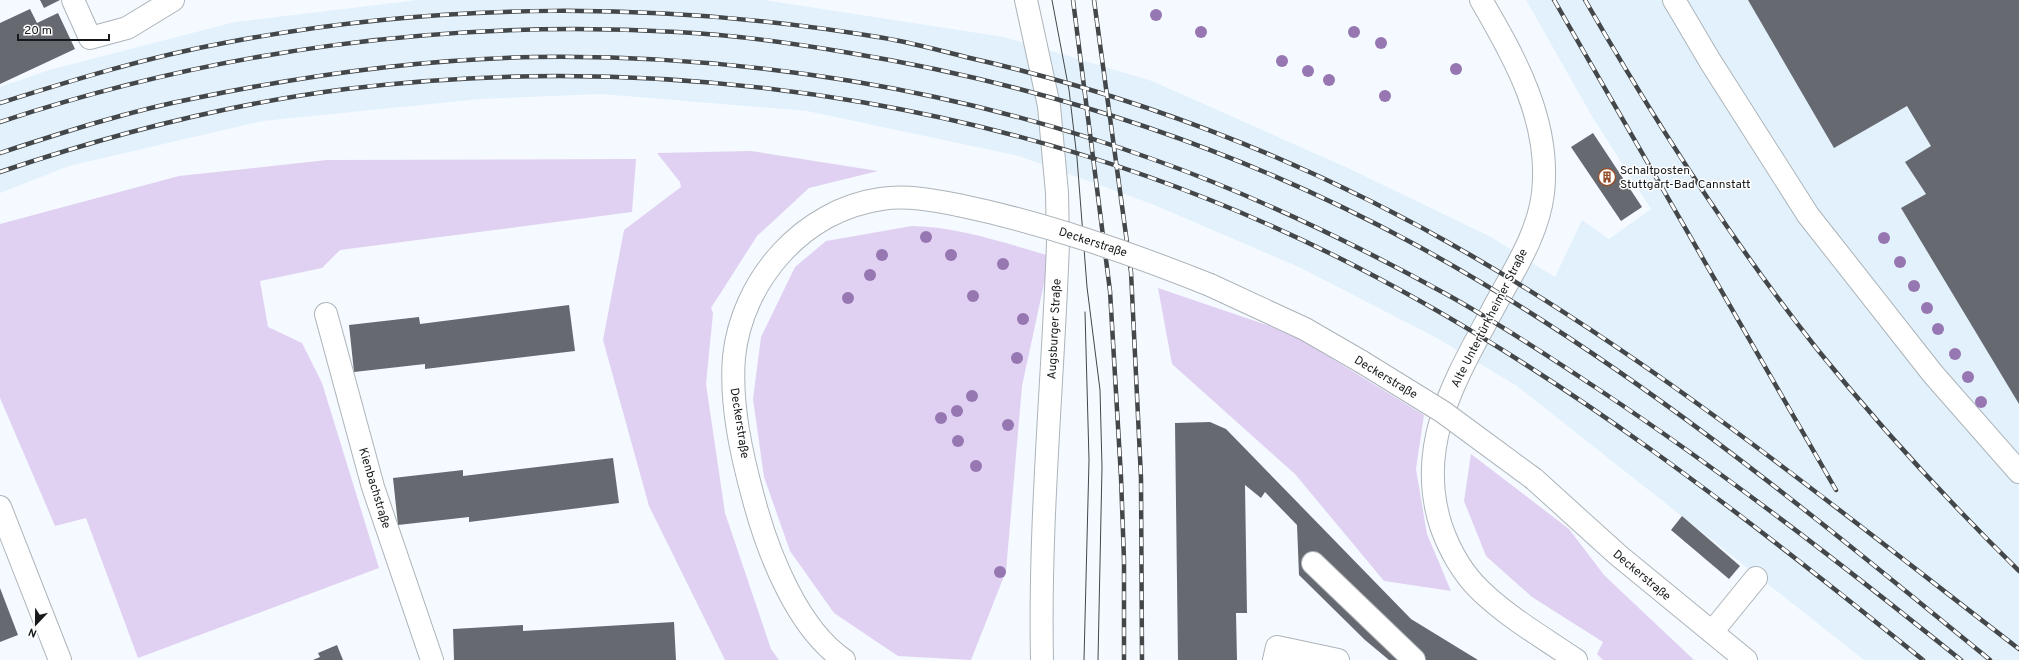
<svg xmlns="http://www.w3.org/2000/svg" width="2019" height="660" font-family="Overpass,sans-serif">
<rect width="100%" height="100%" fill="#f4faff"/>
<!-- built -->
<path fill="#e2f1fc" d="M 418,0 L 764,0 L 1004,37 L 1152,81 L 1350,169 L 1491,237 L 1555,277 L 1582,220 L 1609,239 L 1651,209 L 1593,118 L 1526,0 L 2019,0 L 2019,660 L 1864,660 L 1517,386 L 1435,337 L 1301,268 L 1152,204 L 1019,156 L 807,111 L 601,94 L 480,99 L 263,121 L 69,166 L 0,193 L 0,87 L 49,70 L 235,22 Z"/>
<!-- green -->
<g fill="#e0d1f3">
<path d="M 751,151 L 878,171 L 809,188 L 757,236 L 711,308 L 713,313 L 706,384 L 725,513 L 771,649 L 779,660 L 725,660 L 649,506 L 603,340 L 624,230 L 681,187 L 680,182 L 657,153 Z"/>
<path d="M 636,159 L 632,212 L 340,250 L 322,268 L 260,281 L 268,327 L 302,343 L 322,383 L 379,568 L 138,658 L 86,518 L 55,526 L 0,398 L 0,224 L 179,176 L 327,160 Z"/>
<path d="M 912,226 C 960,227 1004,243 1050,256 L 1022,386 L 1006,571 L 971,660 L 898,656 L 834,613 L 790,551 L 764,477 L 753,399 L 761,337 L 795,267 L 826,241 Z"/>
<path d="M 1158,288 L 1290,333 L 1424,415 L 1416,469 L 1427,534 L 1451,591 L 1384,581 L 1295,474 L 1172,364 Z"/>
<path d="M 1471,454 L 1569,529 L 1604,575 L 1694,660 L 1603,660 L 1597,654 L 1603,642 L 1532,597 L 1486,556 L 1464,501 Z"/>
</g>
<!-- building -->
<g fill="#676970">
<path d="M 40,0 L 60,0 L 44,8 Z"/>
<path d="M 1748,0 L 2019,0 L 2019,404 L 1901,208 L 1926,194 L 1905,162 L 1931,146 L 1907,106 L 1834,148 Z"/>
<path d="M 30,9 L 37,23 L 58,13 L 75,49 L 0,84 L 0,23 Z"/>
<path d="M 1593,133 L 1642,207 L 1621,221 L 1571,147 Z"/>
<path d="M 569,305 L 575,351 L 425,369 L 425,364 L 354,372 L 349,325 L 419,317 L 420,324 Z"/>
<path d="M 1210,422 L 1226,429 L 1411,619 L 1478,660 L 1389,660 L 1365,640 L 1299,575 L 1297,525 L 1265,492 L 1261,498 L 1245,485 L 1247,613 L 1236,613 L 1237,660 L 1178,660 L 1175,423 Z"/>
<path d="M 613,458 L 619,503 L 469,522 L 469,517 L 398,525 L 393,478 L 463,470 L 463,476 Z"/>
<path d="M 1682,516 L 1740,566 L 1729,579 L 1671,530 Z"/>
<path d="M 0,588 L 18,635 L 0,642 Z"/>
<path d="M 674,622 L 676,660 L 454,660 L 453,629 L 523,625 L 523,631 Z"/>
<path d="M 337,645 L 343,660 L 313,660 L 320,657 L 318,653 Z"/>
</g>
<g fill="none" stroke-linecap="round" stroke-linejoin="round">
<!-- minor casing -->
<g stroke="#acb4b9" stroke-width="24">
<g id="minor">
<path d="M 73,0 L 90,38 L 127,28 L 173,0"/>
<path d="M 1481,0 C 1515,58 1551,122 1543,193 C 1538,236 1512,273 1492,311 C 1455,380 1415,445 1441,526 C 1449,549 1463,574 1481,591 C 1509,618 1544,638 1576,660"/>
<path d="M 1674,0 L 1710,61 L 1808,215 L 1933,374 L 2019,472"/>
<path d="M 1210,285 L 1305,329 L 1362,362"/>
<path d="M 326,314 L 373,487 L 432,660"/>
<path d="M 1534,479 L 1618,555 L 1746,660"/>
<path d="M 0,507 L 60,660"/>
<path d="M 1313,563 L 1414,660"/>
<path d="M 1712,632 L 1756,578"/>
<path d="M 844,660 C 798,629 769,555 755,504 C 742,457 730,405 734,357 C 742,280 803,210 881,199 C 906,195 933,200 958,205"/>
<path d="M 1274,660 L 1277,647 L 1338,660"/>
</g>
</g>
<!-- major casing -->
<g stroke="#acb4b9" stroke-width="24">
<path id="major" d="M 1026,0 L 1049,106 L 1057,193 L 1058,243 C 1053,382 1039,521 1042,660"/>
</g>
<!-- minor -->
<use href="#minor" stroke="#fff" stroke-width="22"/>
<!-- major -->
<use href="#major" stroke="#fff" stroke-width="22"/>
<!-- tram -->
<g stroke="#434749" stroke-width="1">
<path d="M 1052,0 L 1069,90 L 1077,158 L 1087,287 L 1100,390 L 1102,467 L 1098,660"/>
<path d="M 1084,660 L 1089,460 L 1085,312"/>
</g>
<!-- rail casing -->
<g stroke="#434749" stroke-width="4.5">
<g id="rail">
<path d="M 1073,0 L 1110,291 L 1121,477 L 1124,560 L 1124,660"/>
<path d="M 1094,0 L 1131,272 L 1141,478 L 1142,660"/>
<path d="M 1554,0 L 1836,490"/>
<path d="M 1585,0 C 1654,120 1731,240 1817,349 C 1880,427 1948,501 2019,571"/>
<path d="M 0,103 C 73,80 148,57 224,43 C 440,1 667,1 884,38 C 913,43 942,51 970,58 C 1146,98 1316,165 1472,256 C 1667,369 1841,512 2019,649"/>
<path d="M 0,122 C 218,50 448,19 677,32 C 735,35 793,43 850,53 C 1048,86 1240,149 1416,245 C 1624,359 1807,510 1990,660"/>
<path d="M 0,153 C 64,132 129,111 196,98 C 307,75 422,59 535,57 C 745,54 958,89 1155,160 C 1256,196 1353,243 1446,294 C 1500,324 1550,357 1601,391 C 1726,474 1844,566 1961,660"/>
<path d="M 0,172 C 112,134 229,104 346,89 C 689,47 1048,108 1355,266 C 1560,371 1744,515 1923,660"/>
</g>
</g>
<!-- rail -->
<use href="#rail" stroke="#fff" stroke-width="3" stroke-dasharray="9" stroke-linecap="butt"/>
<!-- minor-bridge casing -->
<g stroke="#acb4b9" stroke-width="24" stroke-linecap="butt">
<g id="minor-bridge">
<path d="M 958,205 C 1045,223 1127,252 1210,285"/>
<path d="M 1362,362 L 1443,412 L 1534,479"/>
</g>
</g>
<!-- minor-bridge -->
<use href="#minor-bridge" stroke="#fff" stroke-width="22"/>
</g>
<!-- trees -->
<g fill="#9677b1">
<circle cx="1156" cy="15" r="6"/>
<circle cx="1201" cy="32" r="6"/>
<circle cx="1354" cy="32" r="6"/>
<circle cx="1381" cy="43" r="6"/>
<circle cx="1282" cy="61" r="6"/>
<circle cx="1456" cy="69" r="6"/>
<circle cx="1308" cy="71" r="6"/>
<circle cx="1329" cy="80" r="6"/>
<circle cx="1385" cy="96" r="6"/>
<circle cx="926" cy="237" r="6"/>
<circle cx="1884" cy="238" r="6"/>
<circle cx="882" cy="255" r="6"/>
<circle cx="951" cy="255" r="6"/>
<circle cx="1900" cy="262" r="6"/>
<circle cx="1003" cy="264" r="6"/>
<circle cx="870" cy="275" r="6"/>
<circle cx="1914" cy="286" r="6"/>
<circle cx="973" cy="296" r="6"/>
<circle cx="848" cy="298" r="6"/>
<circle cx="1927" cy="308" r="6"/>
<circle cx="1023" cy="319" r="6"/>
<circle cx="1938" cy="329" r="6"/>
<circle cx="1955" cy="354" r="6"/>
<circle cx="1017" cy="358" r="6"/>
<circle cx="1968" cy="377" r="6"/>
<circle cx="972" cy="396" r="6"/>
<circle cx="1981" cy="402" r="6"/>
<circle cx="957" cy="411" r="6"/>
<circle cx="941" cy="418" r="6"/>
<circle cx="1008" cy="425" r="6"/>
<circle cx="958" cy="441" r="6"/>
<circle cx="976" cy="466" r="6"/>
<circle cx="1000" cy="572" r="6"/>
</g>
<!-- icons -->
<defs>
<g id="building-ring" transform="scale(0.9)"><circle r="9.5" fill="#fff" stroke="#944d27" stroke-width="1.5"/><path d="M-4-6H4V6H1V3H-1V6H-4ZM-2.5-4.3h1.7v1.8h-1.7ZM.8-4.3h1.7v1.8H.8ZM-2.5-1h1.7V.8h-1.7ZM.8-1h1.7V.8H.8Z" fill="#944d27"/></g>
</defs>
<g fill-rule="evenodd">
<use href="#building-ring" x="1607" y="177"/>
</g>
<g text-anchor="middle" stroke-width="3" stroke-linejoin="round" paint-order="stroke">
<!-- poi labels -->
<g font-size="12" fill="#171a1c" stroke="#fff" text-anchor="start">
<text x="1620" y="174">Schaltposten<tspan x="1620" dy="14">Stuttgart-Bad Cannstatt</tspan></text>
</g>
<!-- street labels -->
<g font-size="12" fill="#171a1c" stroke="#fff">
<text transform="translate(1093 242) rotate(18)" y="4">Deckerstraße</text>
<text transform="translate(1489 318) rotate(-63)" y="4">Alte Untertürkheimer Straße</text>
<text transform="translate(1054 329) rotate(-87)" y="4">Augsburger Straße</text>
<text transform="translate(1386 377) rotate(31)" y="4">Deckerstraße</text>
<text transform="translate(740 423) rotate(81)" y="4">Deckerstraße</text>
<text transform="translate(375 488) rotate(73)" y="4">Kienbachstraße</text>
<text transform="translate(1642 575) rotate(40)" y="4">Deckerstraße</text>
</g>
</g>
<!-- north arrow -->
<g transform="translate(36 624) rotate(202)" stroke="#ffffff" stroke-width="3" paint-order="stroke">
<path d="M0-3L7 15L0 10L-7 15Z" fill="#171a1c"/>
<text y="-6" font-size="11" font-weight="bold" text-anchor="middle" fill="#171a1c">N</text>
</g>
<!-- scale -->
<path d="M18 34v6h91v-6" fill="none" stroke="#171a1c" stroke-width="2"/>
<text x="24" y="34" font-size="12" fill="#171a1c" stroke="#ffffff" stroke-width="3" paint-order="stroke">20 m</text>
</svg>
